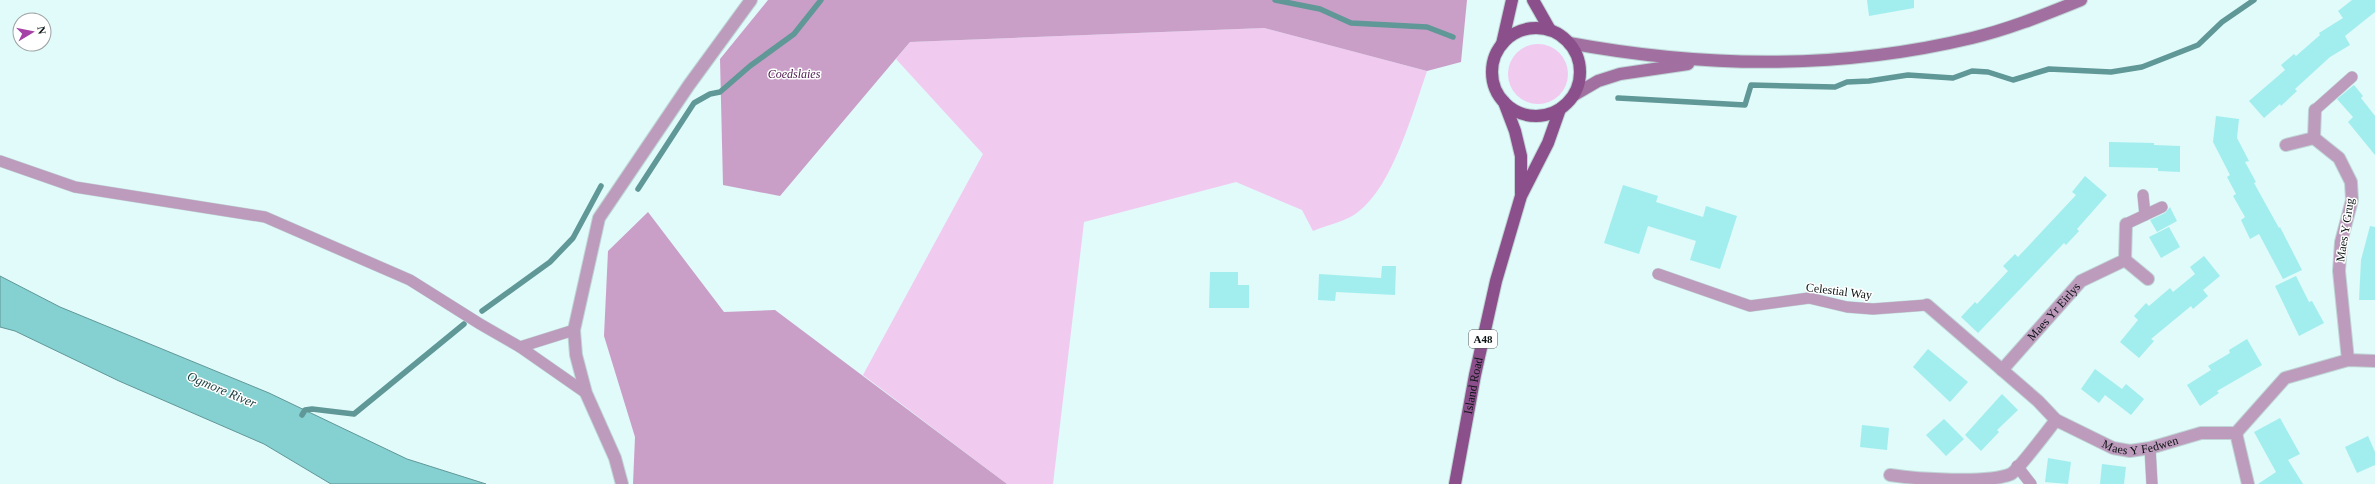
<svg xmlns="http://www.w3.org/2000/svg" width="2375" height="484" font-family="Georgia,serif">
<rect width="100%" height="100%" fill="#e1fafa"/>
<!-- green -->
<g fill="#f1caf0">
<path d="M 1264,28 L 1427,71 C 1413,111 1393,186 1358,212 C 1347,221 1327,225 1313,231 L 1302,210 L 1236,182 L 1084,222 L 1053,484 L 1007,484 L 863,375 L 983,154 L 896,59 L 910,42 Z"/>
<circle cx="1538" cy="74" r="30"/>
</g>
<!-- forest -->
<g fill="#c99fc8">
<path d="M 768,0 L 1467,0 L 1461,62 L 1427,71 L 1264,28 L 910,42 L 780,196 L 723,185 L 720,59 Z"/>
<path d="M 648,212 L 724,312 L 775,310 L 1007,484 L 633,484 L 635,437 L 604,336 L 608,251 Z"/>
</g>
<!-- water -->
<path fill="#85d0d0" stroke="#609797" d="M 0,276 L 60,307 L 269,393 L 407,459 L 486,484 L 331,484 L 264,444 L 119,381 L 15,331 L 0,327 Z"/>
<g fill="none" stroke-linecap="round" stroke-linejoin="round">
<!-- stream -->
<g stroke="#609797" stroke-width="5.5">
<path d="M 1275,0 L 1320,9 L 1351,23 L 1427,27 L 1453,37"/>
<path d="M 1618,98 L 1745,105 L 1751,85 L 1835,87 L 1847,82 L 1869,81 L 1908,75 L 1953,78 L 1972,71 L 1988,72 L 2013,80 L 2049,69 L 2111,72 L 2142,67 L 2198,45 L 2222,22 L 2254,0"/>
<path d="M 638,189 L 694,103 L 710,94 L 720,92 L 750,66 L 794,34 L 821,0"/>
<path d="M 482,311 L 550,262 L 573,238 L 601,186"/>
<path d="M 302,415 L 305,410 L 312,409 L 354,414 L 464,324"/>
</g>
</g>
<!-- building -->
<g fill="#a2eeee">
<path d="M 1867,0 L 1914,0 L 1914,8 L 1869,16 Z"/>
<path d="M 2352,0 L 2375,0 L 2375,12 L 2345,36 L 2350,45 L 2330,57 L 2295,89 L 2297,91 L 2281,106 L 2280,104 L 2264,118 L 2249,101 L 2285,70 L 2281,65 L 2294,54 L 2296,56 L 2320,35 L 2319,33 L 2343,18 L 2338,11 Z"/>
<path d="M 2354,85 L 2363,96 L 2361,98 L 2375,116 L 2375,155 L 2348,122 L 2353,117 L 2337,99 Z"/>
<path d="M 2216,116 L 2239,119 L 2237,138 L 2249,161 L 2245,162 L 2256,182 L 2254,183 L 2279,228 L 2280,227 L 2302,270 L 2283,279 L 2259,234 L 2250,239 L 2241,220 L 2245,217 L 2233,196 L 2236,194 L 2227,177 L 2230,175 L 2213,142 Z"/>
<path d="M 2109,142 L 2154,143 L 2154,145 L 2180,146 L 2180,172 L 2158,171 L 2158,168 L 2109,167 Z"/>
<path d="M 2085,176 L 2107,195 L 2077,229 L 2079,231 L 2066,245 L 2064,243 L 1978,333 L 1961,317 L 1975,302 L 1977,304 L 2008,271 L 2003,266 L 2015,254 L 2018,257 L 2062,210 L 2076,195 L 2072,192 Z"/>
<path d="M 1623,185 L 1658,196 L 1656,202 L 1703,217 L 1706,206 L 1737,216 L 1720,269 L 1690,260 L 1696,241 L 1648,226 L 1639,254 L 1604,243 Z"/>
<path d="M 2170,207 L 2177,221 L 2157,232 L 2150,220 L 2165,213 Z"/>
<path d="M 2370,226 L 2375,227 L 2375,300 L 2359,300 L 2361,260 Z"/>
<path d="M 2169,227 L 2180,247 L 2161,258 L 2149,237 Z"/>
<path d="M 2204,256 L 2220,276 L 2203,290 L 2208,296 L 2193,309 L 2191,306 L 2151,339 L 2154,341 L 2139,358 L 2120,342 L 2138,320 L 2134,316 L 2146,303 L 2149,306 L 2170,288 L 2173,292 L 2195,274 L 2190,267 Z"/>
<path d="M 1382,266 L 1396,266 L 1395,295 L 1336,292 L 1335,301 L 1318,300 L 1319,274 L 1381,278 Z"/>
<path d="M 1210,272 L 1238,272 L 1238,285 L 1249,285 L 1249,308 L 1209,308 Z"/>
<path d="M 2296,276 L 2309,302 L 2312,301 L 2324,323 L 2299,336 L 2275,286 Z"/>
<path d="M 2247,339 L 2262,365 L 2217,391 L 2219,393 L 2200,406 L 2187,385 L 2211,370 L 2208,366 L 2230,353 L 2229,350 Z"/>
<path d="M 1928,349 L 1968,382 L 1950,402 L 1913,367 Z"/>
<path d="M 2095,369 L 2122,389 L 2126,384 L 2144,399 L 2131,415 L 2105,395 L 2099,403 L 2081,389 Z"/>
<path d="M 2002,394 L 2018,410 L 1997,430 L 1999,432 L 1981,451 L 1965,435 Z"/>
<path d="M 2280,418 L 2300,454 L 2288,460 L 2303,484 L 2258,484 L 2276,472 L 2254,432 Z"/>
<path d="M 1944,419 L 1964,439 L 1946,456 L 1926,435 Z"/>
<path d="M 1862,425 L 1889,428 L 1887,450 L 1860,447 Z"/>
<path d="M 2368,436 L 2375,452 L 2375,465 L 2357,473 L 2345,447 Z"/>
<path d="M 2048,458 L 2071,462 L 2068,484 L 2045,482 Z"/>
<path d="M 2102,464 L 2126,467 L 2124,484 L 2100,484 Z"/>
</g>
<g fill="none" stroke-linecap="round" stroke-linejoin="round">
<!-- service casing -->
<g stroke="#bfd5d5" stroke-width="12">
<g id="service">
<path d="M 2315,110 L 2352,77"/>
<path d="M 0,161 L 75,187 L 265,217 L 410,280 L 480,324 L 520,347 L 574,330"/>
<path d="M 2143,195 L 2145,215"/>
<path d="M 2126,224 L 2162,207"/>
<path d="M 1658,274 L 1750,306 L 1809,298 L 1847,307 L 1873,309 L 1927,305"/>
<path d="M 520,347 L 586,393"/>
<path d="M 2150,448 L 2152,484"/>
<path d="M 2017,466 L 2031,484"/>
</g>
</g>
<!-- minor casing -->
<g stroke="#bfd5d5" stroke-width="14">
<g id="minor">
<path d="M 2314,138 L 2339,158 L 2351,182 L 2352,200 L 2341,242 L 2339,271 L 2348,360"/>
<path d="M 2314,138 L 2315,110"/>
<path d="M 2286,145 L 2314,138"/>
<path d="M 2125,260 L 2148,279"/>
<path id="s1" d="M 1927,305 L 2038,401 L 2056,420 L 2113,448 L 2130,451 L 2150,448 L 2201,433 L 2236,433 L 2285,378 L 2348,360 L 2375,361"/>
<path id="s2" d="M 2002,370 L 2081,281 L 2125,260 L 2126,224"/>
<path d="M 2236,433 L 2248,484"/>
<path d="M 1890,475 C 1916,479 1988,484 2011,474 C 2019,469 2048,430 2056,420"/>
</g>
</g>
<!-- tertiary casing -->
<g stroke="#bfd5d5" stroke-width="14">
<path id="tertiary" d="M 622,484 L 615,458 L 586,393 L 576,355 L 574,330 L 599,218 L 689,85 L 751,0"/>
</g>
<!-- secondary casing -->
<g stroke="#bfd5d5" stroke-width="14">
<g id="secondary">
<path d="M 1569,43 C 1704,68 1839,70 1972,38 C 2010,29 2046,14 2081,0"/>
<path d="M 1574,95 L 1598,81 L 1620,74 L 1688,64"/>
</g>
</g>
<!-- primary casing -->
<g stroke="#bfd5d5" stroke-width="14">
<g id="primary">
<path d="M 1533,0 L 1550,30"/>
<circle cx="1536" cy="72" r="44"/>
<path d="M 1502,44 L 1512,0"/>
<path d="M 1504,102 L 1515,131 L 1521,156 L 1521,193"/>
<path id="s3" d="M 1455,484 L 1475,375 L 1496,281 L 1521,196 L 1548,143 L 1560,109"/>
</g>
</g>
<!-- service -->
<use href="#service" stroke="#bd9bbc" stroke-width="11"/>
<!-- minor -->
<use href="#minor" stroke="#bd9bbc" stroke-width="12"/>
<!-- tertiary -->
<use href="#tertiary" stroke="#bd9bbc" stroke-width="12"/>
<!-- secondary -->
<use href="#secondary" stroke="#a170a0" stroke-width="12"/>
<!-- primary -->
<use href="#primary" stroke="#8b508b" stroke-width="12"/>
</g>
<g text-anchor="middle" stroke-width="3" stroke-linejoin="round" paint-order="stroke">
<!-- shield labels -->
<rect fill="#fff" stroke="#545a5a" stroke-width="1" x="1469" y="330" width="28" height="18" rx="3"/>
<g font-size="11" font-weight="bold" fill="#0b1313">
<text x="1483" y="343">A48</text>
</g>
<!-- park labels -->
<g font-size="12" font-style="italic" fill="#4c194d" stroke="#fff">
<text x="794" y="78">Coedslaies</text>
</g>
<!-- street labels -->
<g font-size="12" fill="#0b1313" stroke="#fff">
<text transform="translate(2345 230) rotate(-81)" y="4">Maes Y Grug</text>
<text transform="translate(1839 291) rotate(7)" y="4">Celestial Way</text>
<text dy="4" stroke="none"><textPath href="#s2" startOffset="78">Maes Yr Eirlys</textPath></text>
<text dy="4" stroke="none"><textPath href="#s3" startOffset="100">Island Road</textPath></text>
<text dy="4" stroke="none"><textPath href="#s1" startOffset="264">Maes Y Fedwen</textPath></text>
</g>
<!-- water labels -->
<g font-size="13" font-style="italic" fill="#193d3e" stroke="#fff">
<text transform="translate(222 389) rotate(23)" y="5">Ogmore River</text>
</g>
</g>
<!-- north arrow -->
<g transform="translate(32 32) rotate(80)"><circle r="19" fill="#ffffff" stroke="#9da1a1"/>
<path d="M0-3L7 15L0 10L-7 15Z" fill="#a541a7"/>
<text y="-6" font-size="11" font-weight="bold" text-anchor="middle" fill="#0b1313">N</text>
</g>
</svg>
